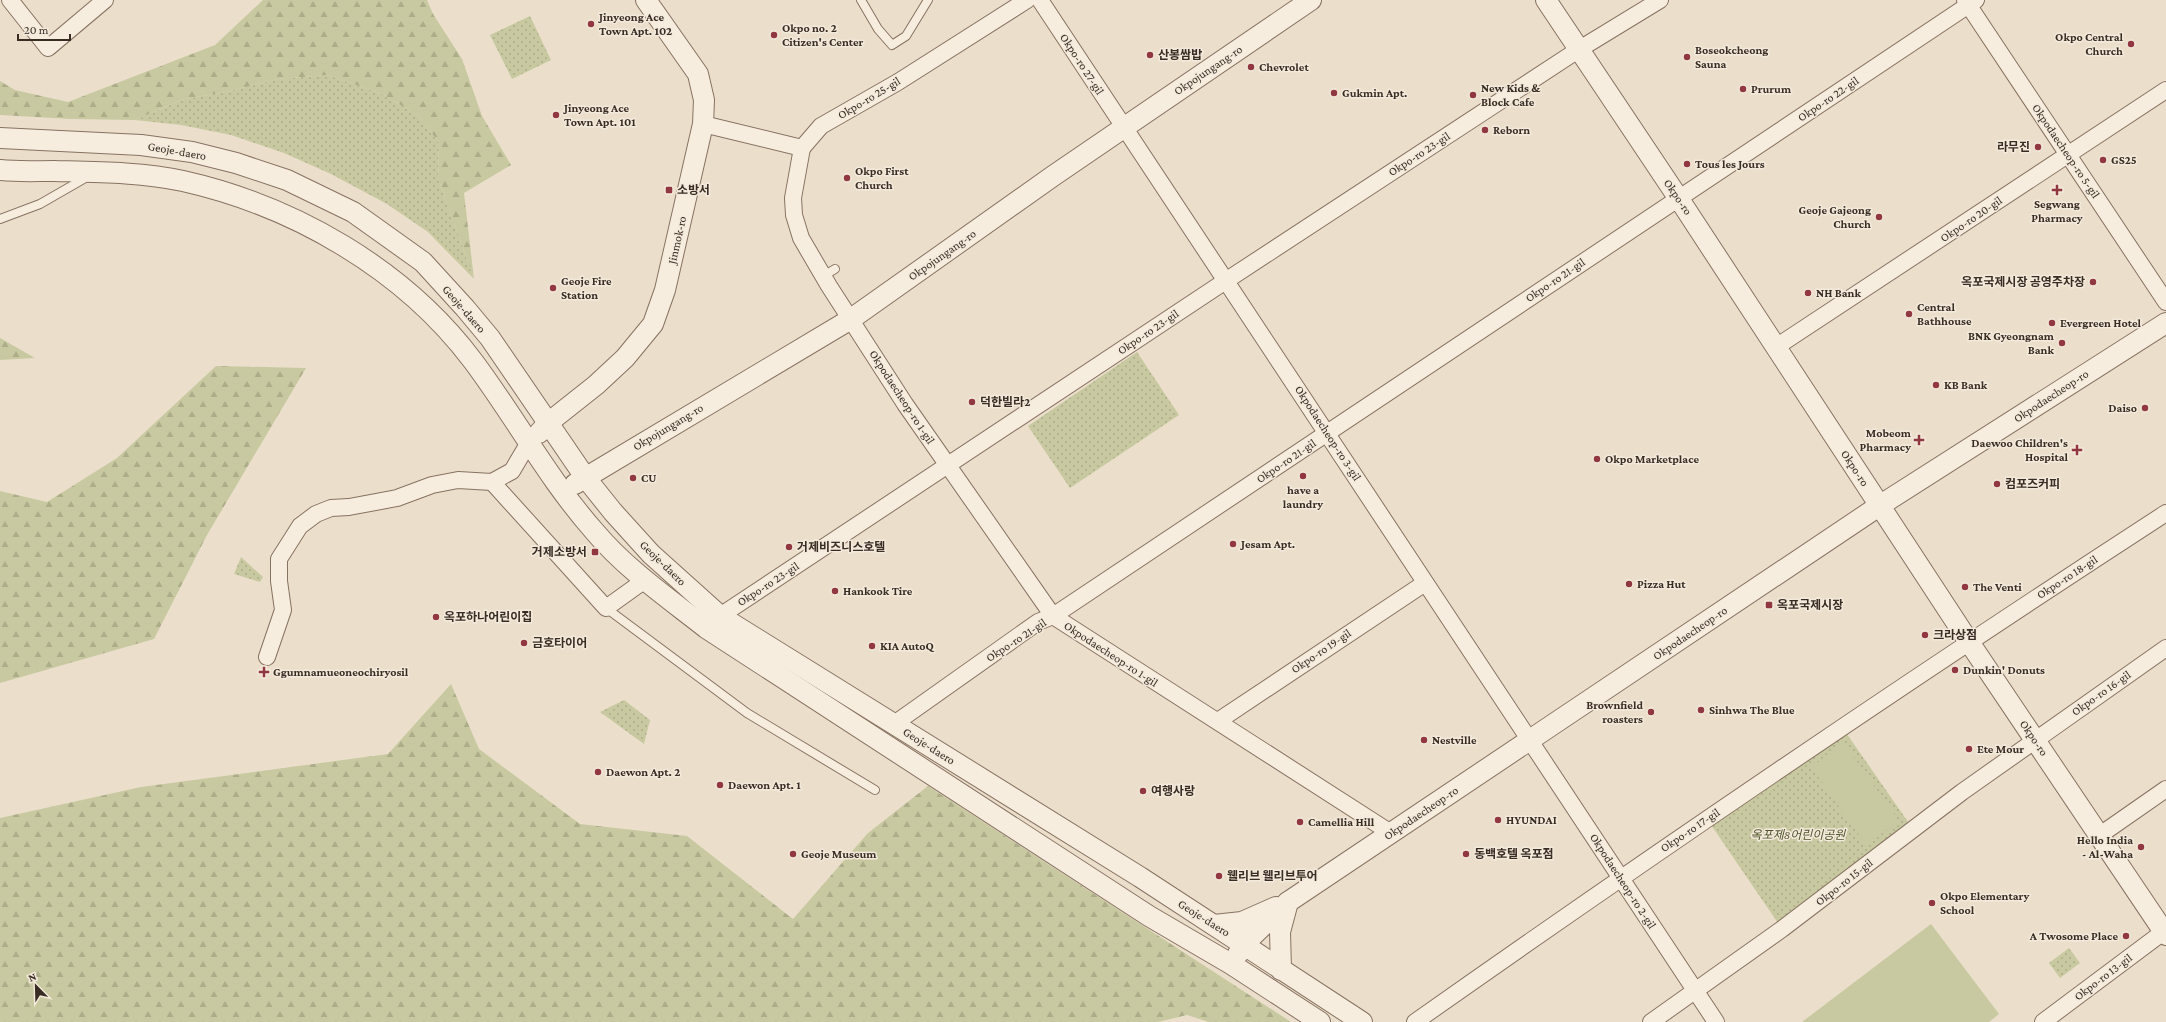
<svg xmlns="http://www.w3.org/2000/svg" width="2166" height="1022" font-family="'Crimson Pro','Noto Sans KR',serif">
<defs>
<pattern id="grass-dots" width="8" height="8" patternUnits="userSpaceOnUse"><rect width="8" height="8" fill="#c8c9a0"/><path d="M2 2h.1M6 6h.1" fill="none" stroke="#adad8a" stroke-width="1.8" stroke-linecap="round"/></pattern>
<pattern id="forest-firs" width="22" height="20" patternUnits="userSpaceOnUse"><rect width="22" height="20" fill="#c8c9a0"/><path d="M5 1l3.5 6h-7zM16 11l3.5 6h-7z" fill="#adad8a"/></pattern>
</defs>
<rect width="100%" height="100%" fill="#ebdfcc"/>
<!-- grass -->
<g fill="url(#grass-dots)">
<path d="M 530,16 L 551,60 L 512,79 L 490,35 Z"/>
<path d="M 328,75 L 382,94 L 419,116 L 439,143 L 438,178 L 474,279 L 428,232 L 387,204 L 331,174 L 284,153 L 231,135 L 181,125 L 135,120 L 184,99 L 226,92 L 278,79 Z"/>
<path d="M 1137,352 L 1179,415 L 1070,488 L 1028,426 Z"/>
<path d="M 241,557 L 263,577 L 260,582 L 234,574 Z"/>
<path d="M 624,700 L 650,720 L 644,744 L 600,712 Z"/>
<path d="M 1842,727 L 1913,829 L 1782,929 L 1707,819 Z"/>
<path d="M 2069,948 L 2080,963 L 2060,978 L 2049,963 Z"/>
</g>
<!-- forest -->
<g fill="url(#forest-firs)">
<path d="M 263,0 L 427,0 L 433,14 L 462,59 L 482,116 L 511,165 L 464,193 L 474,279 L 438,178 L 439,143 L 419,116 L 382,94 L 328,75 L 278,79 L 226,92 L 184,99 L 135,120 L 71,119 L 0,115 L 0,81 L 15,90 L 68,102 L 215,45 Z"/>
<path d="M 0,338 L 35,358 L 0,360 Z"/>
<path d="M 216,366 L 306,368 L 207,535 L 154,639 L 0,683 L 0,491 L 47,502 L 117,458 Z"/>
<path d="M 451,684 L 479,749 L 580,824 L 687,836 L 793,919 L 868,833 L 928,786 L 1291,1022 L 1209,1022 L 1187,1015 L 1158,1022 L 0,1022 L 0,818 L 141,787 L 388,754 Z"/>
</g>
<!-- garden -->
<g fill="#c8c9a0">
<path d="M 1844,743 L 1899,821 L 1866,845 L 1811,767 Z"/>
<path d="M 1931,924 L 1999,1014 L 1989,1022 L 1802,1022 Z"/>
</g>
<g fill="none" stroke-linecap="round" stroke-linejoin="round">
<!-- service casing -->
<g stroke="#877261" stroke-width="10">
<g id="service">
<path d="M 861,0 L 878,29 L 892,45 L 906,36 L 928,0"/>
<path d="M 0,219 L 40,204 L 87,177"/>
<path d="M 823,276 L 835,269"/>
<path d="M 606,608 L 747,713 L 875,790"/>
</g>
</g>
<!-- minor casing -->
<g stroke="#877261" stroke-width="18">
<g id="minor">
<path d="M 10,0 L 48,48 L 105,0"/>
<path d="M 1040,0 L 1716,1022"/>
<path d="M 1965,0 L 2166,302"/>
<path d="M 703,124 L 802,148 L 821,126 L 898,82 L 1027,0"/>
<path d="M 802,148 L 793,198 L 794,215 L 801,238 L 829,286 L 905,404 L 1053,616 L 1391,833"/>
<path d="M 1776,347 L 2166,90"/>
<path d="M 492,482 L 606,608 L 645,580"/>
<path d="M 720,616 L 1227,280 L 1578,50 L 1660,0"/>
<path d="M 267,657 L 283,610 L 279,581 L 279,559 L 300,526 L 316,514 L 331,508 L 349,507 L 397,498 L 432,485 L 458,480 L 492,482 L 512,471 L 528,444"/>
<path d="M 1218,721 L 1425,583"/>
<path d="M 894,724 L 1038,622 L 1053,616 L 1976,0"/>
<path d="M 2100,835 L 2166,789"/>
<path d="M 1415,1022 C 1662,848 1912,678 2166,513"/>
<path d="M 1651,1022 L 1782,929 L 1962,792 L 2166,648"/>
<path d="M 2043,1022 L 2166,930"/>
</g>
</g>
<!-- tertiary casing -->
<g stroke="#877261" stroke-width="22">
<g id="tertiary">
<path d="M 1546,0 L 1679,199 L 1969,642 L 2166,935"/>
<path d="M 0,138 L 141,145 L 192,152 L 236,163 L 287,180 L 353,212 L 423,262 L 465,308 L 490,338 L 585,477 L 613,512 L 651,554 L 720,616 L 1140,877 L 1362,1022"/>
<path d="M 0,170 C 18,172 36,171 54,171 C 95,172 142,172 183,181 C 294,206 404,269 473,361 C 515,417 548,479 595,532 C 626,569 668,598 706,628 L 1149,916 L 1231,964 L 1320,1022"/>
<path d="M 539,433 L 548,423 L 596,385 L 625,358 L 653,324 L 665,290 L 703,124 L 704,100 L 698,74 L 646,0"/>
<path d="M 575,484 L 851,319 L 1053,176 L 1311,0"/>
<path d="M 1214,925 L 1242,922 L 1276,907"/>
<path d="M 1238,954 L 1244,944 L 1288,902 L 1879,506 L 2166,323"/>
<path d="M 1281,970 L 1280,932 L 1288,902"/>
</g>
</g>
<!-- service -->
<use href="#service" stroke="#f7eddf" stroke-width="8"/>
<!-- minor -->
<use href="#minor" stroke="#f7eddf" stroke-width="16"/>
<!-- tertiary -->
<use href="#tertiary" stroke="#f7eddf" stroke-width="20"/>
</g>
<!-- markers -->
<g fill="#913740" stroke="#f3eadb" stroke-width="1.5">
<circle cx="591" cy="24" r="4"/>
<circle cx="774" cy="35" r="4"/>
<circle cx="2131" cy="44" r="4"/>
<circle cx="1150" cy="55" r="4"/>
<circle cx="1687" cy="57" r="4"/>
<circle cx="1251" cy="67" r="4"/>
<circle cx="1743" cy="89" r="4"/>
<circle cx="1334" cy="93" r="4"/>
<circle cx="1473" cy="95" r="4"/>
<circle cx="556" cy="115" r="4"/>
<circle cx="1485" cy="130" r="4"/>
<circle cx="2038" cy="147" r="4"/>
<circle cx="2103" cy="160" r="4"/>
<circle cx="1687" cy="164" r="4"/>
<circle cx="847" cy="178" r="4"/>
<rect x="665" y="186" width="8" height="8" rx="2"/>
<path d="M2055 184h4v4h4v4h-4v4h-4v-4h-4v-4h4z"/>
<circle cx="1879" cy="217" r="4"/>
<circle cx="2093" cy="282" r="4"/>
<circle cx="553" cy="288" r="4"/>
<circle cx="1808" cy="293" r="4"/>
<circle cx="1909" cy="314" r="4"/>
<circle cx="2052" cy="323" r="4"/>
<circle cx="2062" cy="343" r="4"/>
<circle cx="1936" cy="385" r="4"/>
<circle cx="972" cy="402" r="4"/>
<circle cx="2145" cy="408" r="4"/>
<path d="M1917 434h4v4h4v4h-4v4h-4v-4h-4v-4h4z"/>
<path d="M2075 444h4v4h4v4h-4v4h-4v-4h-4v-4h4z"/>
<circle cx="1597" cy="459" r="4"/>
<circle cx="1303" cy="476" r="4"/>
<circle cx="633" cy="478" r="4"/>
<circle cx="1997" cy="484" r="4"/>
<circle cx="1233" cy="544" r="4"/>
<circle cx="789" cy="547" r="4"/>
<rect x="591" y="548" width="8" height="8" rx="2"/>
<circle cx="1629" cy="584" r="4"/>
<circle cx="1965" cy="587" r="4"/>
<circle cx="835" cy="591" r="4"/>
<rect x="1765" y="601" width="8" height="8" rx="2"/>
<circle cx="436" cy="617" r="4"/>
<circle cx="1925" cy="635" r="4"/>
<circle cx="524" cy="643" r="4"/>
<circle cx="872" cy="646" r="4"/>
<circle cx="1955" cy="670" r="4"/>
<path d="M262 666h4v4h4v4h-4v4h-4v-4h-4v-4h4z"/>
<circle cx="1701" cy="710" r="4"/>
<circle cx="1651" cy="712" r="4"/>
<circle cx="1424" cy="740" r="4"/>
<circle cx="1969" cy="749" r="4"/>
<circle cx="598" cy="772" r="4"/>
<circle cx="720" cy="785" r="4"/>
<circle cx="1143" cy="791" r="4"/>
<circle cx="1498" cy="820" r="4"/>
<circle cx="1300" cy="822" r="4"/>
<circle cx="2141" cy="847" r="4"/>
<circle cx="793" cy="854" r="4"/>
<circle cx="1466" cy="854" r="4"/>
<circle cx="1219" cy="876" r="4"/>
<circle cx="1932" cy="903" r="4"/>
<circle cx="2126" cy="936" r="4"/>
</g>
<g text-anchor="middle" stroke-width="3" stroke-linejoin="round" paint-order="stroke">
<!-- poi labels -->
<g font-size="12" font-weight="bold" fill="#392c23" stroke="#f3eadb" text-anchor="start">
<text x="599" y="21">Jinyeong Ace<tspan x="599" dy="14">Town Apt. 102</tspan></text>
<text x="782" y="32">Okpo no. 2<tspan x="782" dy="14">Citizen's Center</tspan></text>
<text x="2123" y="41" text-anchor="end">Okpo Central<tspan x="2123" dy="14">Church</tspan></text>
<text x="1695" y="54">Boseokcheong<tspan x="1695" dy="14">Sauna</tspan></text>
<text x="1158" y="59">산봉쌈밥</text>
<text x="1259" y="71">Chevrolet</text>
<text x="1481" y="92">New Kids &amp;<tspan x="1481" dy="14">Block Cafe</tspan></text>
<text x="1751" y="93">Prurum</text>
<text x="1342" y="97">Gukmin Apt.</text>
<text x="564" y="112">Jinyeong Ace<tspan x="564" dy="14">Town Apt. 101</tspan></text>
<text x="1493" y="134">Reborn</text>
<text x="2030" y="151" text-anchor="end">라무진</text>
<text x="2111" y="164">GS25</text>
<text x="1695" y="168">Tous les Jours</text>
<text x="855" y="175">Okpo First<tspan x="855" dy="14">Church</tspan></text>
<text x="677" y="194">소방서</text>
<text x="2057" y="208" text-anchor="middle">Segwang<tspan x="2057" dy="14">Pharmacy</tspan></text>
<text x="1871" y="214" text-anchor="end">Geoje Gajeong<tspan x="1871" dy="14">Church</tspan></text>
<text x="561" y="285">Geoje Fire<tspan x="561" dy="14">Station</tspan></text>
<text x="2085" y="286" text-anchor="end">옥포국제시장 공영주차장</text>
<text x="1816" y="297">NH Bank</text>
<text x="1917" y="311">Central<tspan x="1917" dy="14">Bathhouse</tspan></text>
<text x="2060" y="327">Evergreen Hotel</text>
<text x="2054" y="340" text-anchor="end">BNK Gyeongnam<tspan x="2054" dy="14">Bank</tspan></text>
<text x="1944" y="389">KB Bank</text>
<text x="980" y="406">덕한빌라2</text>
<text x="2137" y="412" text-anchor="end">Daiso</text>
<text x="1911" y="437" text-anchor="end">Mobeom<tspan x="1911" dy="14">Pharmacy</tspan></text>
<text x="2068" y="447" text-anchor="end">Daewoo Children's<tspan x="2068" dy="14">Hospital</tspan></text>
<text x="1605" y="463">Okpo Marketplace</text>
<text x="641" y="482">CU</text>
<text x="2005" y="488">컴포즈커피</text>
<text x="1303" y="494" text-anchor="middle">have a<tspan x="1303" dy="14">laundry</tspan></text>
<text x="1241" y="548">Jesam Apt.</text>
<text x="797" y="551">거제비즈니스호텔</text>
<text x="587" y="556" text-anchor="end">거제소방서</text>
<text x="1637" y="588">Pizza Hut</text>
<text x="1973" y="591">The Venti</text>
<text x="843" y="595">Hankook Tire</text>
<text x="1777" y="609">옥포국제시장</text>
<text x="444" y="621">옥포하나어린이집</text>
<text x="1933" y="639">크라상점</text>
<text x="532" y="647">금호타이어</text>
<text x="880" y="650">KIA AutoQ</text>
<text x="1963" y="674">Dunkin' Donuts</text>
<text x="273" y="676">Ggumnamueoneochiryosil</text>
<text x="1643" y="709" text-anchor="end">Brownfield<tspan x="1643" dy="14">roasters</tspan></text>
<text x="1709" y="714">Sinhwa The Blue</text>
<text x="1432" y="744">Nestville</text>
<text x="1977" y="753">Ete Mour</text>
<text x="606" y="776">Daewon Apt. 2</text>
<text x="728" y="789">Daewon Apt. 1</text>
<text x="1151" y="795">여행사랑</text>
<text x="1506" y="824">HYUNDAI</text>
<text x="1308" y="826">Camellia Hill</text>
<text x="2133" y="844" text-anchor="end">Hello India<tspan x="2133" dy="14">- Al-Waha</tspan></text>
<text x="801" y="858">Geoje Museum</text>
<text x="1474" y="858">동백호텔 옥포점</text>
<text x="1227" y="880">웰리브 웰리브투어</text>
<text x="1940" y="900">Okpo Elementary<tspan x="1940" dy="14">School</tspan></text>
<text x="2118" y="940" text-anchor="end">A Twosome Place</text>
</g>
<!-- street labels -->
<g font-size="12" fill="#392c23" stroke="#f3eadb">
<text transform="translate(1082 64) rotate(57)" y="4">Okpo-ro 27-gil</text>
<text transform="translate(1208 70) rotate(-34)" y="4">Okpojungang-ro</text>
<text transform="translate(869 98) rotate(-31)" y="4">Okpo-ro 25-gil</text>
<text transform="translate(1828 99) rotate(-34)" y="4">Okpo-ro 22-gil</text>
<text transform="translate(177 151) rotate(10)" y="4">Geoje-daero</text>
<text transform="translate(2066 151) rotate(56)" y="4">Okpodaecheop-ro 5-gil</text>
<text transform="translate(1419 154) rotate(-33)" y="4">Okpo-ro 23-gil</text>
<text transform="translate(1678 197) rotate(56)" y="4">Okpo-ro</text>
<text transform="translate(1971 219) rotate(-34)" y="4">Okpo-ro 20-gil</text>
<text transform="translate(677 240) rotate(-77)" y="4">Jinmok-ro</text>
<text transform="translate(942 255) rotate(-35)" y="4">Okpojungang-ro</text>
<text transform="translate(1555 280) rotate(-34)" y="4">Okpo-ro 21-gil</text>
<text transform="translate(464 309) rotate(49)" y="4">Geoje-daero</text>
<text transform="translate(1148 332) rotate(-34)" y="4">Okpo-ro 23-gil</text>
<text transform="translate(2051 396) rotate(-33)" y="4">Okpodaecheop-ro</text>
<text transform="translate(902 397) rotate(57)" y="4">Okpodaecheop-ro 1-gil</text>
<text transform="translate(668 427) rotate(-31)" y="4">Okpojungang-ro</text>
<text transform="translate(1328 433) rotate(57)" y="4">Okpodaecheop-ro 3-gil</text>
<text transform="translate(1286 461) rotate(-34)" y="4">Okpo-ro 21-gil</text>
<text transform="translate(1855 468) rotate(57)" y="4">Okpo-ro</text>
<text transform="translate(663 563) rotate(44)" y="4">Geoje-daero</text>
<text transform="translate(2067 577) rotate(-33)" y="4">Okpo-ro 18-gil</text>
<text transform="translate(768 584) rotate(-33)" y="4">Okpo-ro 23-gil</text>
<text transform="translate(1690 633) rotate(-34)" y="4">Okpodaecheop-ro</text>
<text transform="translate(1016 640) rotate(-33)" y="4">Okpo-ro 21-gil</text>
<text transform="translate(1321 651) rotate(-34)" y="4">Okpo-ro 19-gil</text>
<text transform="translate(1111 654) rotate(33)" y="4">Okpodaecheop-ro 1-gil</text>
<text transform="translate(2101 693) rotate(-35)" y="4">Okpo-ro 16-gil</text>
<text transform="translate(2034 738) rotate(56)" y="4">Okpo-ro</text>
<text transform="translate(929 746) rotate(32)" y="4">Geoje-daero</text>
<text transform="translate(1421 813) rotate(-34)" y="4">Okpodaecheop-ro</text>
<text transform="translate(1690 830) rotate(-34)" y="4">Okpo-ro 17-gil</text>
<text transform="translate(1623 881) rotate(57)" y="4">Okpodaecheop-ro 2-gil</text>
<text transform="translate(1844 882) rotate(-38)" y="4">Okpo-ro 15-gil</text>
<text transform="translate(1204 918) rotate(32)" y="4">Geoje-daero</text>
<text transform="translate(2103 977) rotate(-37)" y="4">Okpo-ro 13-gil</text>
</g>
<!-- park labels -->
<g font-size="12" font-style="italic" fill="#4e542c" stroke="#f3eadb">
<text x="1798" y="839">옥포제8어린이공원</text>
</g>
</g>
<!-- north arrow -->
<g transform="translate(36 986) rotate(337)" stroke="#f3eadb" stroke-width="3" paint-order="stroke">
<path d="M0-3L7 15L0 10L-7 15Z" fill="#392c23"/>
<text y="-6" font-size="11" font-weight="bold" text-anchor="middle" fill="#392c23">N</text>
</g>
<!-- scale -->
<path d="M18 34v6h52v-6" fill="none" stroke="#392c23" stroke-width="2"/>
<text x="24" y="34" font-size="12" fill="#392c23" stroke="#f3eadb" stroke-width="3" paint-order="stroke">20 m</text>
</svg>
